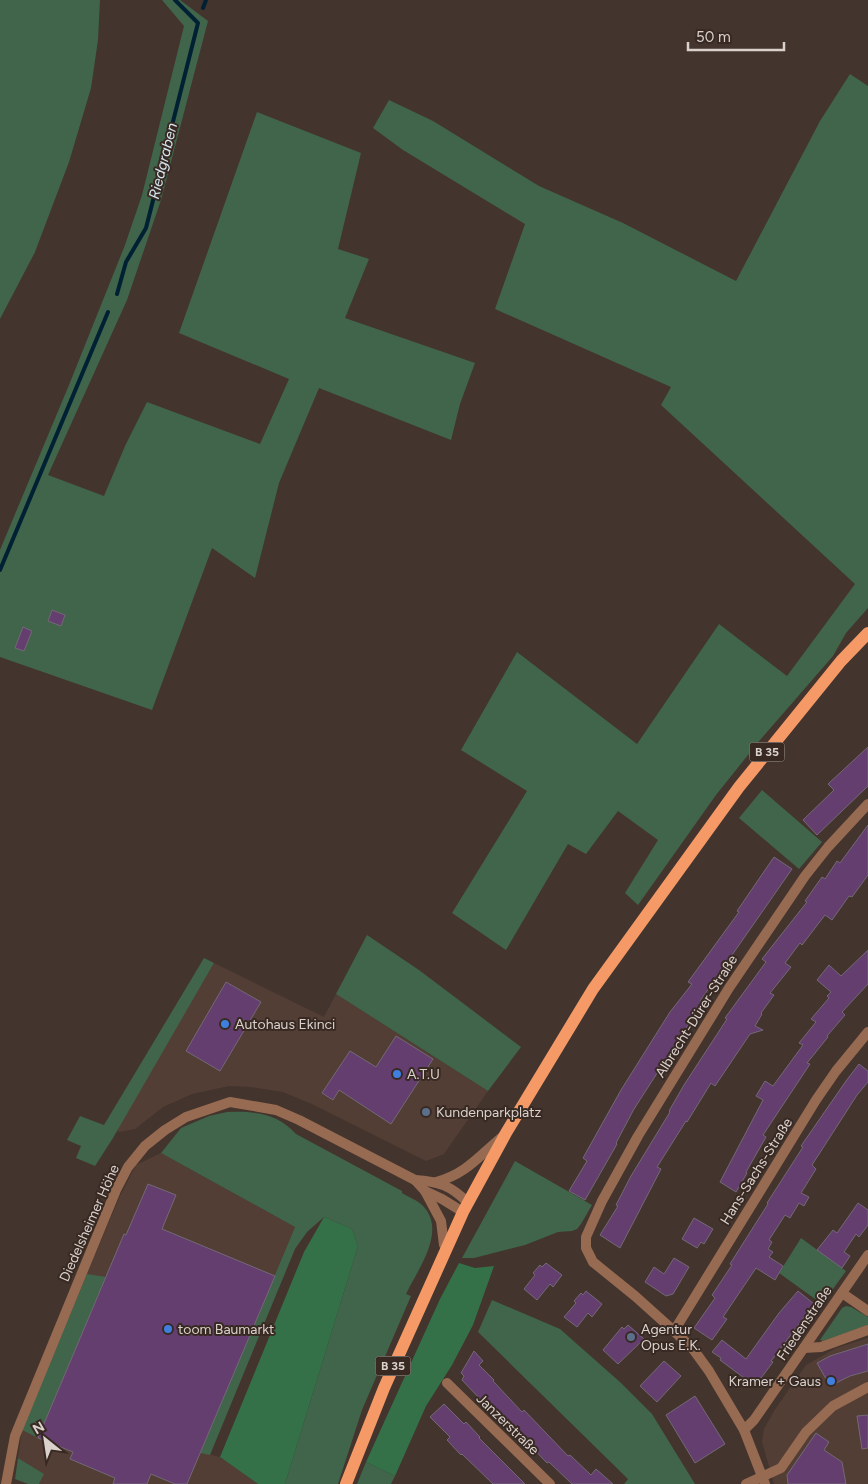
<svg xmlns="http://www.w3.org/2000/svg" width="868" height="1484" font-family="Figtree,sans-serif">
<rect width="100%" height="100%" fill="#43342d"/>
<!-- built -->
<g fill="#533e35">
<path d="M 214,963 L 324,1017 L 336,994 L 488,1091 L 444,1154 L 426,1161 L 312,1104 L 283,1092 L 251,1087 L 229,1086 L 192,1094 L 163,1107 L 135,1129 L 119,1132 L 117,1129 Z"/>
<path d="M 161,1153 L 295,1227 L 200,1452 L 220,1457 L 258,1484 L 39,1484 L 43,1474 L 18,1458 L 22,1430 L 38,1438 L 106,1278 L 87,1274 L 119,1198 L 136,1165 Z"/>
<path d="M 868,1338 L 868,1484 L 774,1484 L 762,1442 L 764,1429 L 774,1411 L 806,1365 L 836,1348 Z"/>
</g>
<!-- green -->
<g fill="#40654a">
<path d="M 0,0 L 100,0 L 98,40 L 91,88 L 69,162 L 35,252 L 0,319 Z"/>
<path d="M 162,0 L 180,0 L 208,21 L 161,200 L 127,300 L 48,475 L 104,496 L 125,446 L 147,402 L 260,444 L 289,379 L 179,333 L 257,112 L 361,153 L 338,249 L 369,259 L 345,318 L 475,363 L 460,404 L 451,440 L 319,388 L 279,483 L 255,578 L 212,548 L 152,710 L 0,657 L 0,550 L 69,385 L 125,245 L 142,195 L 184,26 Z"/>
<path d="M 850,74 L 868,86 L 868,608 L 846,633 L 833,656 L 760,740 L 716,795 L 638,905 L 625,893 L 658,840 L 618,811 L 586,854 L 568,844 L 506,950 L 452,913 L 527,791 L 461,750 L 517,652 L 637,744 L 719,624 L 787,676 L 855,584 L 661,405 L 671,387 L 495,309 L 525,224 L 403,150 L 373,128 L 389,100 L 433,121 L 539,186 L 623,223 L 736,281 L 820,121 Z"/>
<path d="M 762,790 L 822,842 L 799,869 L 739,818 Z"/>
<path d="M 367,935 L 419,970 L 521,1047 L 488,1091 L 336,994 Z"/>
<path d="M 204,958 L 214,963 L 113,1138 L 95,1166 L 76,1158 L 81,1146 L 67,1140 L 80,1116 L 104,1125 Z"/>
<path d="M 227,1112 C 254,1111 277,1113 296,1134 L 402,1191 L 402,1193 C 408,1197 417,1200 422,1205 C 448,1230 418,1269 406,1294 L 411,1296 L 362,1410 L 338,1484 L 285,1484 L 358,1246 L 352,1229 L 324,1217 L 307,1232 L 295,1249 L 210,1455 L 200,1453 L 295,1227 L 161,1153 L 181,1128 L 209,1116 Z"/>
<path d="M 515,1161 L 592,1205 L 581,1224 L 577,1229 L 572,1231 L 558,1232 L 525,1245 L 474,1258 L 462,1258 Z"/>
<path d="M 801,1238 L 846,1271 L 822,1304 L 779,1273 Z"/>
<path d="M 87,1274 L 106,1277 L 38,1438 L 22,1430 Z"/>
<path d="M 492,1300 L 560,1329 L 620,1382 L 652,1414 L 695,1484 L 624,1484 L 628,1479 L 478,1332 Z"/>
<path d="M 846,1306 L 851,1307 L 868,1317 L 868,1325 L 823,1341 L 820,1340 L 842,1308 Z"/>
<path d="M 18,1458 L 44,1474 L 39,1484 L 28,1484 L 15,1479 Z"/>
<path d="M 366,1462 L 395,1476 L 391,1484 L 357,1484 Z"/>
</g>
<!-- forest -->
<g fill="#357148">
<path d="M 324,1217 L 352,1229 L 358,1246 L 285,1484 L 258,1484 L 220,1457 L 304,1252 Z"/>
<path d="M 459,1263 L 475,1268 L 494,1266 L 473,1325 L 452,1365 L 426,1406 L 395,1476 L 366,1462 L 440,1299 Z"/>
</g>
<g fill="none" stroke-linecap="round" stroke-linejoin="round">
<!-- stream -->
<g stroke="#002134" stroke-width="4">
<path d="M 203,8 L 206,0"/>
<path d="M 117,294 L 126,262 L 146,228 L 198,23 L 175,0"/>
<path d="M 0,570 L 108,312"/>
</g>
</g>
<!-- building -->
<g fill="#633e6f" stroke="#736976">
<path d="M 52,610 L 65,615 L 61,626 L 48,621 Z"/>
<path d="M 23,627 L 32,631 L 24,651 L 15,648 Z"/>
<path d="M 868,747 L 868,786 L 817,835 L 803,820 L 834,790 L 828,784 Z"/>
<path d="M 868,825 L 868,875 L 852,897 L 849,896 L 832,920 L 825,915 L 802,945 L 800,943 L 785,963 L 791,967 L 770,993 L 774,995 L 761,1013 L 762,1014 L 755,1026 L 763,1030 L 750,1034 L 715,1086 L 711,1083 L 687,1122 L 686,1121 L 657,1167 L 661,1169 L 620,1248 L 600,1235 L 618,1206 L 616,1205 L 631,1176 L 670,1112 L 669,1111 L 684,1085 L 727,1019 L 725,1018 L 766,962 L 762,959 L 807,902 L 805,901 L 822,877 L 825,879 L 837,861 L 840,863 Z"/>
<path d="M 774,857 L 792,869 L 700,1001 L 702,1002 L 688,1020 L 690,1022 L 634,1109 L 616,1143 L 617,1144 L 585,1200 L 569,1191 L 587,1161 L 583,1158 L 621,1090 L 670,1012 L 692,984 L 688,982 L 739,912 L 737,911 Z"/>
<path d="M 868,950 L 868,984 L 842,1012 L 845,1015 L 827,1036 L 828,1037 L 807,1063 L 810,1064 L 763,1135 L 766,1137 L 746,1172 L 747,1173 L 736,1192 L 720,1182 L 763,1100 L 756,1096 L 765,1081 L 773,1086 L 803,1045 L 799,1043 L 816,1022 L 811,1019 L 829,998 L 827,996 L 831,992 L 817,980 L 829,965 L 841,976 Z"/>
<path d="M 226,982 L 261,1002 L 220,1071 L 186,1051 Z"/>
<path d="M 396,1036 L 433,1059 L 391,1124 L 339,1090 L 333,1100 L 322,1093 L 350,1051 L 376,1067 Z"/>
<path d="M 859,1064 L 868,1071 L 868,1082 L 857,1095 L 812,1165 L 816,1169 L 801,1193 L 809,1197 L 804,1206 L 799,1203 L 790,1218 L 785,1215 L 769,1240 L 772,1242 L 768,1249 L 773,1252 L 769,1257 L 783,1266 L 775,1280 L 756,1268 L 723,1317 L 727,1319 L 712,1340 L 694,1328 L 715,1298 L 712,1295 L 732,1265 L 730,1264 L 768,1204 L 767,1203 L 803,1147 L 801,1146 L 846,1081 Z"/>
<path d="M 148,1184 L 176,1195 L 162,1229 L 275,1276 L 187,1484 L 175,1484 L 151,1474 L 147,1484 L 113,1484 L 115,1478 L 70,1459 L 73,1452 L 38,1438 L 124,1234 L 126,1235 Z"/>
<path d="M 858,1203 L 868,1210 L 868,1225 L 859,1237 L 856,1234 L 844,1252 L 850,1256 L 842,1268 L 817,1250 L 833,1230 L 837,1233 Z"/>
<path d="M 694,1218 L 713,1229 L 704,1244 L 701,1242 L 697,1248 L 682,1239 Z"/>
<path d="M 674,1258 L 689,1267 L 673,1294 L 666,1296 L 645,1282 L 654,1267 L 664,1274 Z"/>
<path d="M 546,1263 L 562,1275 L 553,1287 L 550,1284 L 537,1300 L 524,1289 L 535,1275 L 533,1273 L 540,1265 L 542,1267 Z"/>
<path d="M 586,1291 L 602,1304 L 592,1317 L 588,1313 L 577,1327 L 564,1317 L 576,1303 L 574,1301 L 581,1293 L 583,1295 Z"/>
<path d="M 798,1291 L 814,1304 L 771,1361 L 773,1362 L 755,1386 L 720,1360 L 721,1358 L 712,1352 L 722,1340 L 746,1359 L 779,1313 Z"/>
<path d="M 628,1325 L 644,1339 L 618,1364 L 603,1350 L 622,1327 L 624,1329 Z"/>
<path d="M 868,1344 L 868,1371 L 850,1376 L 830,1386 L 817,1363 L 830,1356 Z"/>
<path d="M 474,1351 L 483,1361 L 479,1365 L 494,1380 L 493,1381 L 522,1412 L 524,1410 L 568,1456 L 570,1455 L 591,1475 L 596,1469 L 613,1484 L 572,1484 L 549,1462 L 547,1463 L 504,1418 L 501,1421 L 462,1380 L 464,1376 L 461,1373 Z"/>
<path d="M 664,1361 L 681,1376 L 657,1402 L 640,1386 Z"/>
<path d="M 695,1396 L 725,1444 L 695,1463 L 666,1415 Z"/>
<path d="M 444,1404 L 464,1424 L 466,1422 L 480,1437 L 479,1438 L 525,1484 L 493,1484 L 462,1454 L 461,1455 L 447,1440 L 450,1437 L 430,1417 Z"/>
<path d="M 868,1415 L 868,1448 L 862,1449 L 857,1416 Z"/>
<path d="M 816,1433 L 829,1442 L 824,1450 L 842,1462 L 846,1484 L 788,1484 L 787,1475 Z"/>
</g>
<g fill="none" stroke-linecap="round" stroke-linejoin="round">
<!-- street -->
<g stroke="#976a52" stroke-width="10">
<path d="M 415,1180 C 438,1181 452,1186 468,1203"/>
<path d="M 436,1182 C 466,1174 479,1156 502,1137"/>
<path d="M 425,1191 L 442,1199 L 463,1212"/>
<path d="M 842,1293 L 868,1311"/>
<path d="M 674,1331 L 816,1100 L 836,1071 L 868,1032"/>
<path d="M 804,1348 L 821,1347 L 868,1330"/>
<path d="M 447,1383 L 550,1484"/>
<path d="M 744,1430 L 754,1420 L 868,1255"/>
<path d="M 6,1484 L 15,1436 L 116,1190 L 128,1167 L 145,1146 L 165,1130 L 186,1117 L 230,1102 L 276,1110 L 299,1120 L 415,1180 L 425,1191 L 441,1221 L 444,1245"/>
<path d="M 746,1484 L 781,1468 L 806,1432 L 833,1406 L 868,1387"/>
<path d="M 765,1484 L 744,1430 L 709,1371 L 693,1349 L 674,1331 L 635,1296 L 593,1262 L 586,1248 L 586,1237 L 602,1201 L 638,1136 L 729,988 L 805,876 L 828,847 L 868,804"/>
</g>
<!-- primary -->
<path stroke="#f59a67" stroke-width="12" d="M 346,1484 L 384,1388 L 463,1212 L 506,1133 L 593,989 L 739,787 L 841,661 L 868,633"/>
</g>
<!-- markers -->
<g fill="#3f7fe0" stroke="#382a23" stroke-width="2">
<circle cx="225" cy="1024" r="5"/>
<circle cx="397" cy="1074" r="5"/>
<circle cx="168" cy="1329" r="5"/>
<circle cx="831" cy="1381" r="5"/>
</g>
<g fill="#5c6f8a" stroke="#382a23" stroke-width="2">
<circle cx="426" cy="1112" r="5"/>
<circle cx="631" cy="1337" r="5"/>
</g>
<g text-anchor="middle" stroke-width="4" stroke-linejoin="round" paint-order="stroke">
<!-- shield labels -->
<g fill="#382a23" stroke="#a99f9a" stroke-width="1">
<rect x="749.5" y="742.5" width="35" height="19" rx="4"/>
<rect x="375.5" y="1356.5" width="35" height="19" rx="4"/>
</g>
<g font-size="12" font-weight="bold" fill="#dad1cd">
<text x="767" y="756">B 35</text>
<text x="393" y="1370">B 35</text>
</g>
<!-- street labels -->
<g font-size="14" fill="#dad1cd" stroke="#382a23">
<text transform="translate(696 1016) rotate(-58)" y="5">Albrecht-Dürer-Straße</text>
<text transform="translate(756 1171) rotate(-58)" y="5">Hans-Sachs-Straße</text>
<text transform="translate(89 1223) rotate(-66)" y="5">Diedelsheimer Höhe</text>
<text transform="translate(804 1323) rotate(-56)" y="5">Friedenstraße</text>
<text transform="translate(508 1424) rotate(44)" y="5">Janzerstraße</text>
</g>
<!-- poi labels -->
<g font-size="14" fill="#dad1cd" stroke="#382a23" text-anchor="start">
<text x="235" y="1029">Autohaus Ekinci</text>
<text x="407" y="1079">A.T.U</text>
<text x="436" y="1117">Kundenparkplatz</text>
<text x="178" y="1334">toom Baumarkt</text>
<text x="641" y="1334">Agentur<tspan x="641" dy="16">Opus E.K.</tspan></text>
<text x="821" y="1386" text-anchor="end">Kramer + Gaus</text>
</g>
<!-- water labels -->
<g font-size="15" font-style="italic" fill="#d5e6f1" stroke="#382a23">
<text transform="translate(163 161) rotate(-76)" y="5">Riedgraben</text>
</g>
</g>
<!-- north arrow -->
<g transform="translate(45 1439) rotate(330)" stroke="#382a23" stroke-width="4" paint-order="stroke">
<path d="M0-4L9 19L0 12L-9 19Z" fill="#dad1cd"/>
<text y="-8" font-size="14" font-weight="bold" text-anchor="middle" fill="#dad1cd">N</text>
</g>
<!-- scale -->
<path d="M688 42v8h96v-8" fill="none" stroke="#dad1cd" stroke-width="2.5"/>
<text x="696" y="42" font-size="15" fill="#dad1cd" stroke="#382a23" stroke-width="4" paint-order="stroke">50 m</text>
</svg>
